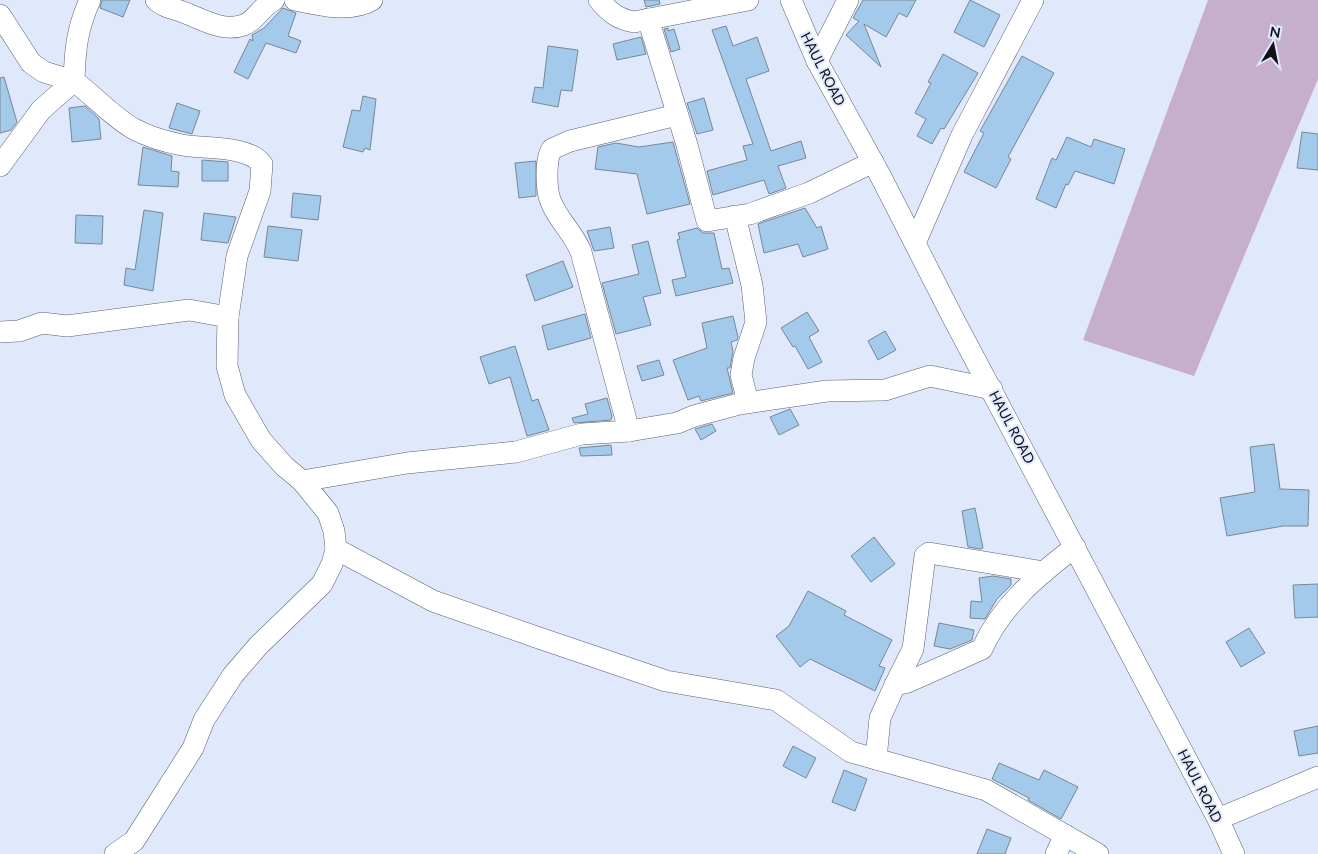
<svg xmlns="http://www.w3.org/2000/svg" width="1318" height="854" font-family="Lato,sans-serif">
<rect width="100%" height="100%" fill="#e0e8fb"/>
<!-- grass -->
<path fill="#c6afce" d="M 1208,0 L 1318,0 L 1318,79 L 1194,376 L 1083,340 Z"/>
<!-- building -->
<g fill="#a3caeb" stroke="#788795">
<path d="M 102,0 L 130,0 L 123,17 L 100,8 Z"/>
<path d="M 644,0 L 659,0 L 660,4 L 646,7 Z"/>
<path d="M 863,0 L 916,0 L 907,17 L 899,13 L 886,37 L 864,24 L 881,67 L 846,35 L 859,21 L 853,18 Z"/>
<path d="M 970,0 L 1000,15 L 984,47 L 954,32 Z"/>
<path d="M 283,8 L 296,13 L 288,36 L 301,41 L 296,53 L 266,43 L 248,79 L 234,72 L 250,39 L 253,41 L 252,35 L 264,28 Z"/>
<path d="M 726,26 L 733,46 L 757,37 L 769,71 L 746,79 L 771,151 L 801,141 L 806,158 L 778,166 L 786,188 L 769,194 L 764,180 L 713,195 L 707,171 L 747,160 L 743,146 L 753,144 L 712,30 Z"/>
<path d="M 668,28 L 668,31 L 674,29 L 680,49 L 671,52 L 664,29 Z"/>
<path d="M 641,37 L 646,54 L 617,60 L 613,44 Z"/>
<path d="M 548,46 L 578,50 L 572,91 L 561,90 L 558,107 L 532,102 L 535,87 L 543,88 Z"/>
<path d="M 943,54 L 978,73 L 944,129 L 941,128 L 932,144 L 917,136 L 926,119 L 915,113 L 931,83 L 928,82 Z"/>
<path d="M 1022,56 L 1054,73 L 1008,157 L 1011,159 L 996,188 L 964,172 L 984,133 L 980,131 Z"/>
<path d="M 4,77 L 17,122 L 11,130 L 0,133 L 0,78 Z"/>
<path d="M 363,96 L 376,99 L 370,150 L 365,148 L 363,152 L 343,147 L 352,110 L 360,111 Z"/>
<path d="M 704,98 L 713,130 L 697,134 L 687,103 Z"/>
<path d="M 177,103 L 200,111 L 192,134 L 169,128 Z"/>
<path d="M 85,106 L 99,119 L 101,139 L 72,142 L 69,108 Z"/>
<path d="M 1302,132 L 1318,134 L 1318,170 L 1297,168 Z"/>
<path d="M 1067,137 L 1091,147 L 1094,139 L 1125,149 L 1114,184 L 1075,171 L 1068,185 L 1066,184 L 1056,208 L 1036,199 L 1052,158 L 1056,160 Z"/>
<path d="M 673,142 L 690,204 L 647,214 L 637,174 L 595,169 L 598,147 L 616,143 L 639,147 Z"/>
<path d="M 143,147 L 172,156 L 171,171 L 179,172 L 178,187 L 138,185 Z"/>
<path d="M 202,160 L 228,162 L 228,181 L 202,181 Z"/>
<path d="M 536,161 L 536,196 L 519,198 L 515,163 Z"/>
<path d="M 293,193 L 321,196 L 318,220 L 291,217 Z"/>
<path d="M 805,208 L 817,228 L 821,226 L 828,249 L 803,257 L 798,244 L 764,253 L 758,224 Z"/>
<path d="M 144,210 L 163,213 L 153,291 L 124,285 L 126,268 L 135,270 Z"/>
<path d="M 204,213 L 236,217 L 228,243 L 201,240 Z"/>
<path d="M 76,215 L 103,216 L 102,244 L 75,243 Z"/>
<path d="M 268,226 L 302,230 L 298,261 L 264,257 Z"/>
<path d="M 610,227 L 614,248 L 594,251 L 587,231 Z"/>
<path d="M 697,228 L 703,233 L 714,233 L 722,269 L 729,268 L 733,283 L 676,296 L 672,280 L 686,277 L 677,240 L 680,239 L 678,233 Z"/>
<path d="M 648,241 L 661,293 L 643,297 L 651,325 L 616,334 L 602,283 L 639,274 L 632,245 Z"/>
<path d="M 563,261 L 573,287 L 535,301 L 526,275 Z"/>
<path d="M 807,312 L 819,331 L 809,337 L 822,362 L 808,369 L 795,346 L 793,347 L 781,328 Z"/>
<path d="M 585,314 L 591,338 L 548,350 L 542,326 Z"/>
<path d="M 733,316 L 738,337 L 737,340 L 731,342 L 733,351 L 730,368 L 727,368 L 733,393 L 701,401 L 699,396 L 688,400 L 673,360 L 707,348 L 702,323 Z"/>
<path d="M 885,331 L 896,350 L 878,360 L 868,341 Z"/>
<path d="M 515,346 L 532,401 L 538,399 L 549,430 L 527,436 L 510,377 L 489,384 L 480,357 Z"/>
<path d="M 659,360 L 664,375 L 642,381 L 637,366 Z"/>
<path d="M 607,398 L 612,416 L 611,420 L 574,423 L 572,418 L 588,414 L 585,404 Z"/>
<path d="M 790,409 L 799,425 L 779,435 L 770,417 Z"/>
<path d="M 712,424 L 716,431 L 701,440 L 695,429 Z"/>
<path d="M 1274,444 L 1280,489 L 1309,490 L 1308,526 L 1283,526 L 1227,536 L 1220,498 L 1255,492 L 1250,447 Z"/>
<path d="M 611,445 L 612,455 L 581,456 L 579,448 Z"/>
<path d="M 975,508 L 983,548 L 980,549 L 968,547 L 962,511 Z"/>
<path d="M 874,537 L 895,564 L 871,582 L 851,556 Z"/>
<path d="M 993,576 L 1011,579 L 1011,585 L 997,599 L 985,619 L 970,618 L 971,601 L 982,602 L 979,578 Z"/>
<path d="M 1318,584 L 1318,617 L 1295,618 L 1293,585 Z"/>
<path d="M 808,591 L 846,611 L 844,615 L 892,640 L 879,666 L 885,668 L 875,691 L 810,659 L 800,667 L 776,636 L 789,626 Z"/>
<path d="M 939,623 L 974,630 L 972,640 L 950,649 L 934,646 Z"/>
<path d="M 1249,628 L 1265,653 L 1241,667 L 1226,642 Z"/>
<path d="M 1318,726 L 1318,753 L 1299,756 L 1294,731 Z"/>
<path d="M 793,746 L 816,758 L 806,778 L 783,766 Z"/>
<path d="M 999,763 L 1039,780 L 1044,770 L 1078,787 L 1061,819 L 1028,800 L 1029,798 L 992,779 Z"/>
<path d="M 844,770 L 867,779 L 855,811 L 832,802 Z"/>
<path d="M 987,829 L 1011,838 L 1005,854 L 977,854 Z"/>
</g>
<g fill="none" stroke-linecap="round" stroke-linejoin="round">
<!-- minor casing -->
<g stroke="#596070" stroke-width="22">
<g id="minor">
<path d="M 90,0 C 77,29 75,49 74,81 C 94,96 113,117 134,129 C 147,136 167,142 182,145 C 203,149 248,145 262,164 L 260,191 L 237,256 L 228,317 L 227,366 L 235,395 L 261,440 L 284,466 L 302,481 L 328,513 L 334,531 L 336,549 L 332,564 L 322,584 L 258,646 L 233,675 L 204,720 L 193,748 L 134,841 L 115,854"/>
<path d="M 156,0 C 164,8 177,9 188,14 C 206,21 223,32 244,25 C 255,21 262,6 274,0"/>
<path d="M 295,0 C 318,5 350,13 372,0"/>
<path d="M 599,0 C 610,13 618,19 634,22 L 748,0"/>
<path d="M 791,0 L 817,61 L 880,175 L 952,316 L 1218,819 L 1234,854"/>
<path d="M 0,15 L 31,63 L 44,72 L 74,81"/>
<path d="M 648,19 L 687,145 L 707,221 L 750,214 L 809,193 L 873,162"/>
<path d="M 817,61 L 848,0"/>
<path d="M 0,166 L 41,110 L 74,81"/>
<path d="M 735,216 L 752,285 L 756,322 L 744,358 L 741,375 L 748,402"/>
<path d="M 915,243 L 962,135 L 1033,0"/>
<path d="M 0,332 L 19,331 L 42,323 L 67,326 L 189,310 L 228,317"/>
<path d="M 629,431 L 581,252 C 573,232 558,220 551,202 C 546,191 545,159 552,149 L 570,141 L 677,115"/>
<path d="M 302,481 L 407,463 L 516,452 L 582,434 L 629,431 L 677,423 L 694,416 L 739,404 L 827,391 L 885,390 L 930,376 L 992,389"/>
<path d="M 336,549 L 433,601 L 542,639 L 666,681 L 776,700 L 851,752 L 986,790 L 1098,854"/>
<path d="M 895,685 L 913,649 L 925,556 L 929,553 L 1044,572"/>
<path d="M 876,759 L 880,718 L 895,685 L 908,682 L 982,649 C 1001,606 1038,575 1075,547"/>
<path d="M 1218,819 L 1318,777"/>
<path d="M 1056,854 L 1065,835"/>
</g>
</g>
<!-- minor -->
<use href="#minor" stroke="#fff" stroke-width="21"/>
</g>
<g text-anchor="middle" stroke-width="4" stroke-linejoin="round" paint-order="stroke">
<!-- street labels -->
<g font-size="14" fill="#0f1118" stroke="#e0e8fb">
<text transform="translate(823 69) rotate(63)" y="5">HAUL ROAD</text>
<text transform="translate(1012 427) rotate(62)" y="5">HAUL ROAD</text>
<text transform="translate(1200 786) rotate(63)" y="5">HAUL ROAD</text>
</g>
</g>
<!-- north arrow -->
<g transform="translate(1273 45) rotate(10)" stroke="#e0e8fb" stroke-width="4" paint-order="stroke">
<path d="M0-4L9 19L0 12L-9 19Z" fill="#0f1118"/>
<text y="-8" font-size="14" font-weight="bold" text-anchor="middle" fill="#0f1118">N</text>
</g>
</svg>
